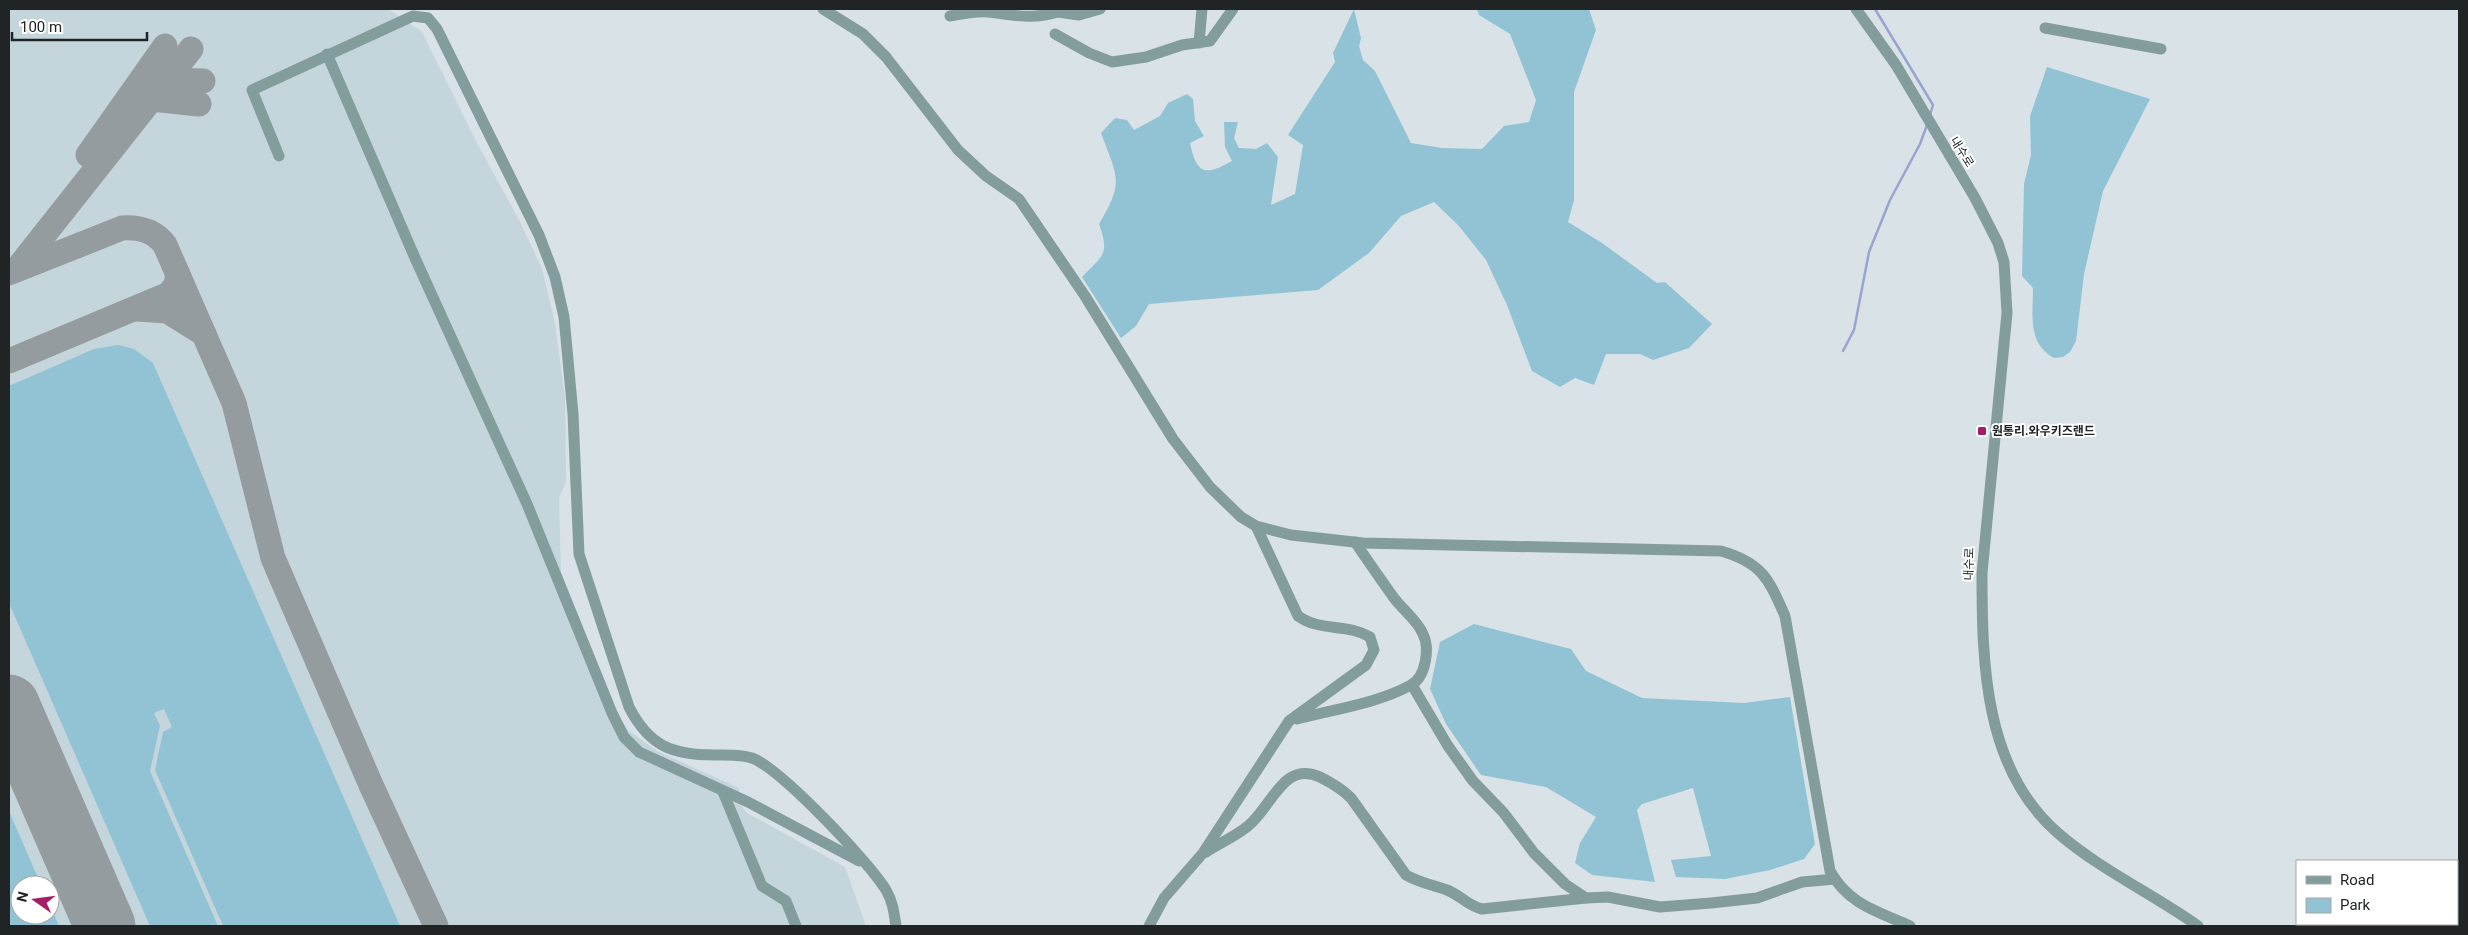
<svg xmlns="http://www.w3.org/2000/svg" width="2468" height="935" font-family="Roboto,'Noto Sans KR',sans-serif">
<rect width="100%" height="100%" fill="#d9e2e6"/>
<!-- built -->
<path fill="#c4d5db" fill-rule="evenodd" d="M 9,9 L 388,9 L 422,32 L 475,139 L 520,222 L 542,269 L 555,323 L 565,398 L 566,482 L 559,498 L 561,572 L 618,715 L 628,730 L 657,751 L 739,788 L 738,802 L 747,813 L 845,867 L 866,926 L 9,926 ZM 20,885 L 50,885 L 50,915 L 20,915 Z"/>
<!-- green -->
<g fill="#92c3d5">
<path d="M 1354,9 L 1361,38 L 1359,46 L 1363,60 L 1375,71 L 1411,143 L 1442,148 L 1482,149 L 1504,126 L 1529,122 L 1536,100 L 1510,34 L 1479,15 L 1477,9 L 1589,9 L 1596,30 L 1574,92 L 1574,200 L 1568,222 L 1602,243 L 1657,283 L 1665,282 L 1712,324 L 1689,348 L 1653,360 L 1640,354 L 1606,354 L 1594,385 L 1575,378 L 1560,387 L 1532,371 L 1507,305 L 1486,260 L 1459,226 L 1434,202 L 1401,216 L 1369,253 L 1318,290 L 1149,304 L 1136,326 L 1121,338 L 1082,277 C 1103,255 1110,255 1099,224 C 1125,181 1117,177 1101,133 L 1115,118 L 1127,120 L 1134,130 L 1160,116 L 1168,103 L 1187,94 L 1193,99 L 1195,121 L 1204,136 L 1190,143 C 1197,175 1205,176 1232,161 L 1225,147 L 1224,122 L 1238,122 L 1234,138 L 1239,148 L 1256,149 L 1267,143 L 1278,157 L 1271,205 L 1295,194 L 1303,145 L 1288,135 L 1335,62 L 1333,53 Z"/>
<path d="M 2047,67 L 2150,99 L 2103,191 L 2084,274 L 2076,341 L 2070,352 L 2063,357 L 2054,358 C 2027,343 2033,315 2033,288 L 2022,276 L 2024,184 L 2031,155 L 2030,116 Z"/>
<path d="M 118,345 L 134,349 L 153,363 L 400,926 L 223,926 L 155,770 L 163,732 L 172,727 L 164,709 L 154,713 L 160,726 L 150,771 L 218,926 L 150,926 L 9,603 L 9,386 L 94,349 Z"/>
<path d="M 1474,624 L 1571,649 L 1586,671 L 1642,698 L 1744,703 L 1790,697 L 1815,844 L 1804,859 L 1770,870 L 1725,879 L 1676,877 L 1671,860 L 1711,856 L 1693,788 L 1642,804 L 1637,810 L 1655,882 L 1592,875 L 1575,863 L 1580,843 L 1596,817 L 1546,787 L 1481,775 L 1446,724 L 1430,689 L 1440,642 Z"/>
<path d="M 9,811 L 41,885 L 20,885 L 20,915 L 50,915 L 50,905 L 59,926 L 9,926 Z"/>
</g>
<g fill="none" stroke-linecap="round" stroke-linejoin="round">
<!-- stream -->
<g stroke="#9aa4d0" stroke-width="2.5">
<path d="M 1875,9 L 1933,105 L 1930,115"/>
<path d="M 1843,351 L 1854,330 L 1869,252 L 1890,200 L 1920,144 L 1927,125"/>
</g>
<!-- taxiway -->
<g stroke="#959c9f" stroke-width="25">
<path d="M 156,82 L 167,80 L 203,81"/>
<path d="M 139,101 L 151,99 L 199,104"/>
<path d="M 88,155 L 165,46"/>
<path d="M 17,269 L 191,49"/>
<path d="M 9,273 L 122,228 C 139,227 154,230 165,245 L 234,403 L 273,558 L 371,785 L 436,926"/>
<path d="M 138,309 L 167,311 L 204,334"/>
<path d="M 9,361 L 169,294 L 176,285 L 178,274"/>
</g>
<!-- runway -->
<path stroke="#959c9f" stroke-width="61" d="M 9,705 L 105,926"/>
<!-- minor -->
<g stroke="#839d9d" stroke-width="11">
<path d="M 823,9 L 863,34 L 886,57 L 958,150 L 986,176 L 1019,199 L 1085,296 L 1173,439 L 1210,487 L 1241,517 L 1256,526 L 1291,535 L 1363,543 L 1721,551 C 1763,563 1769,580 1785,616 L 1830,871 C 1848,904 1877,911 1910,926"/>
<path d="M 1856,9 L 1896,65 L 1975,198 L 1998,243 L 2004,262 L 2007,313 L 1982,573 C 1982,664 1984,770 2059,834 C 2101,870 2153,894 2198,926"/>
<path d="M 1058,12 L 1079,15 L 1100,9"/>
<path d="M 950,16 C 962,14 975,11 988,12 C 1016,15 1030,20 1058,12 L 1058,9"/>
<path d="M 2045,28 L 2161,49"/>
<path d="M 1055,34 L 1089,53 L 1112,62 L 1146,57 L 1182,45 L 1210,41 L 1233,9"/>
<path d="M 1199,43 L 1202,9"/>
<path d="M 327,54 L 415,258 L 527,504 L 612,713 L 624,737 L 639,752 L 748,802 L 859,861"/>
<path d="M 279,156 L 252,90 L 413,16 L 428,18 L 437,29 L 539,235 L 555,277 L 564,317 L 573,414 L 579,554 L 629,707 C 649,746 672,755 714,755 C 727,755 740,754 752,758 C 781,769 869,862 886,890 C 893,902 894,913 896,926"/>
<path d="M 1412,685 L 1448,746 L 1473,781 L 1503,812 L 1534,853 L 1565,884 L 1586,898 L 1608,897 L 1660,907 L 1711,903 L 1757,898 L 1802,882 L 1835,879"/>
<path d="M 1297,719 C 1334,709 1376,704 1411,685 C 1426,677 1430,648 1423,634 C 1417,620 1403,610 1394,598 C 1381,580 1368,561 1355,542"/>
<path d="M 723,792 L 762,886 L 786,901 L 796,926"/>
<path d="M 1206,852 C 1220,843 1236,836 1248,826 C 1272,807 1283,760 1320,777 C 1332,783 1341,788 1351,798 L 1406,875 C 1420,883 1433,885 1447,890 C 1460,895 1468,906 1482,909 L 1586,898"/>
<path d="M 1149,926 L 1164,898 L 1203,853 L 1289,721 L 1366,665 L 1374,650 L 1370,637 C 1347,623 1320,632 1298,616 L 1256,526"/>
</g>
</g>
<!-- markers -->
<rect fill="#a51d66" stroke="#fff" stroke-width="2" x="1977" y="426" width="10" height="10" rx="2.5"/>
<g text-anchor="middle" stroke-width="4" stroke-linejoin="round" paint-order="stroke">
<!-- street labels -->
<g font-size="12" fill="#202425" stroke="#fff">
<text transform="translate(1962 152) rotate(58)" y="4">내수로</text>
<text transform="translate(1969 564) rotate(-88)" y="4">내수로</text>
</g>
<!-- poi labels -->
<g font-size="12" font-weight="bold" fill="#202425" stroke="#fff" text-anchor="start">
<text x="1992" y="435">원통리.와우키즈랜드</text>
</g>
</g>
<!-- border -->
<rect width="2468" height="935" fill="none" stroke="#202425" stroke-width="20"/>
<!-- legend -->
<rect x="2296" y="860" width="162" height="65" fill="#ffffff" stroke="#a6a7a8"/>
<rect x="2306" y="876" width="25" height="8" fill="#839d9d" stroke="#a6a7a8"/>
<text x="2340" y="885" font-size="15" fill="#202425">Road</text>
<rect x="2306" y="898" width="25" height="15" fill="#92c3d5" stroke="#a6a7a8"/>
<text x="2340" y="910" font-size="15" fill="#202425">Park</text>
<!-- north arrow -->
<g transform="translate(35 900) rotate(284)"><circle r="24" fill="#ffffff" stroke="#a6a7a8"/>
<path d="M0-4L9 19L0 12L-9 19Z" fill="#a51d66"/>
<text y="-8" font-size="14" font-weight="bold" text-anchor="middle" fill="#202425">N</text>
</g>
<!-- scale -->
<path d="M12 32v8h135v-8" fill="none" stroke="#202425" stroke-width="2.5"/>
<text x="20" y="32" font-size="15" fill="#202425" stroke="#ffffff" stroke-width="4" paint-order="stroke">100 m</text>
</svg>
